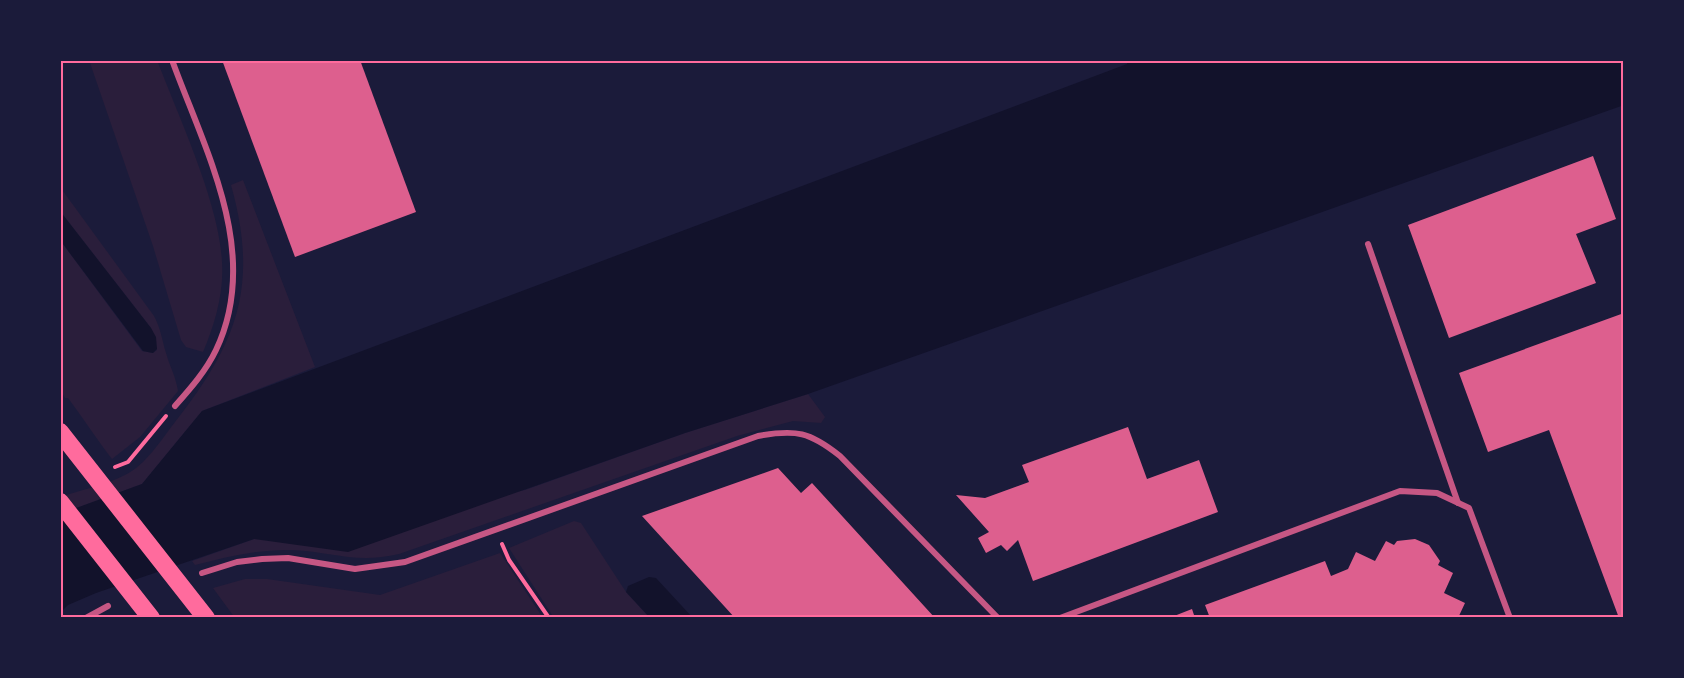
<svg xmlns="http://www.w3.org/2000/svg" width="1684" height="678" font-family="Merriweather,serif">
<rect width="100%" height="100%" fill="#1b1b3a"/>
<!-- green -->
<g fill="#2a1e3b">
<path d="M 89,60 L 157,60 C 179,118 219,202 222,262 C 224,293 215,324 203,352 L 186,347 L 181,340 L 153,246 Z"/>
<path d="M 243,180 L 315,367 L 202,411 L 142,484 L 60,514 L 60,497 C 81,490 106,485 125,475 C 146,465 161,440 175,422 C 238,342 259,285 231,185 Z"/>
<path d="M 60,187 L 154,316 C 161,329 162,340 166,353 C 170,367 176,377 178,391 L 140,437 L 112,459 C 96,438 83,418 68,398 L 65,398 L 60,389 L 60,240 L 142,351 L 153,353 L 157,350 L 151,328 L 60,211 Z"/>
<path d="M 808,394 L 825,417 L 821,423 L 793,421 L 737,436 L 399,554 C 356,564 334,552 292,550 C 259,549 227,557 195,565 L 192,561 L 254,539 L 525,490 L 685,433 Z"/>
<path d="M 574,521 L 581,523 L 626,592 L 650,618 L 554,618 L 509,548 Z"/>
<path d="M 500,553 L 543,618 L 235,618 L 213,588 L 245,579 L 267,579 L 380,595 Z"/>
</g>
<!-- water -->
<g fill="#12122b">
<path d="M 1127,60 L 1624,60 L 1624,105 L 808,394 L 685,433 L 348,552 L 254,539 L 96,593 L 68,605 L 60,613 L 60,514 L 142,484 L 202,411 L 1127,64 Z"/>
<path d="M 60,211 L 151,328 L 156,337 L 157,349 L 153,353 L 143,351 L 60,240 Z"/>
<path d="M 649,577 L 656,578 L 693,618 L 650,618 L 626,592 L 628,586 Z"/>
</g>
<!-- building -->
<g fill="#dd5f8e">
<path d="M 222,60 L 360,60 L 416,212 L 295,257 Z"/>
<path d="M 1593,156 L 1616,219 L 1576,234 L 1596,283 L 1449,338 L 1408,225 Z"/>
<path d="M 1624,313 L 1624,618 L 1619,618 L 1549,430 L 1488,452 L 1459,373 Z"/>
<path d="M 1128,427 L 1147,479 L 1199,460 L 1218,512 L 1033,581 L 1018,540 L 1007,551 L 1001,545 L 986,553 L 978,538 L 989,532 L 956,495 L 985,498 L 1029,482 L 1022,465 Z"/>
<path d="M 778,468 L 801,493 L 812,483 L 935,618 L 735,618 L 642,516 Z"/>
<path d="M 1415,539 L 1429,545 L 1440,561 L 1438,565 L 1453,573 L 1444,593 L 1465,603 L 1458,618 L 1210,618 L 1205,605 L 1325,561 L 1331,576 L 1348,569 L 1356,552 L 1375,561 L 1386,541 L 1394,545 L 1397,541 Z"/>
<path d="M 1192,609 L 1195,618 L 1169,618 Z"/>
</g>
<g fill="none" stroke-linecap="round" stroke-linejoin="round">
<!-- path -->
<g stroke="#ff6b9d" stroke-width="4">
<path d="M 115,467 L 128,462 L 166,416"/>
<path d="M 502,544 L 509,560 L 549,618"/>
</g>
<!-- minor -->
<g stroke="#c65784" stroke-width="6">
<path d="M 172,60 C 205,151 262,253 216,350 C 206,371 190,389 175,406"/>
<path d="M 1368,244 L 1458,503"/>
<path d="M 202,573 L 237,562 L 262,559 L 288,558 L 355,569 L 405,562 L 758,436 C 796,429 810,432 840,456 L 998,618"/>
<path d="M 86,618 L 108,606"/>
<path d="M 1060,618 L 1400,491 L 1437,493 L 1469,508 L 1510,618"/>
</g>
<!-- motorway -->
<g stroke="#ff6b9d" stroke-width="18">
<path d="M 60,432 L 206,618"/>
<path d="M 60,502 L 151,618"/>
</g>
</g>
<!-- border -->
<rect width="1684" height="678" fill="none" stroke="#1b1b3a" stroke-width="123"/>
<rect x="62" y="62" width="1560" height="554" fill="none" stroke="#ff6b9d" stroke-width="2"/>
</svg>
